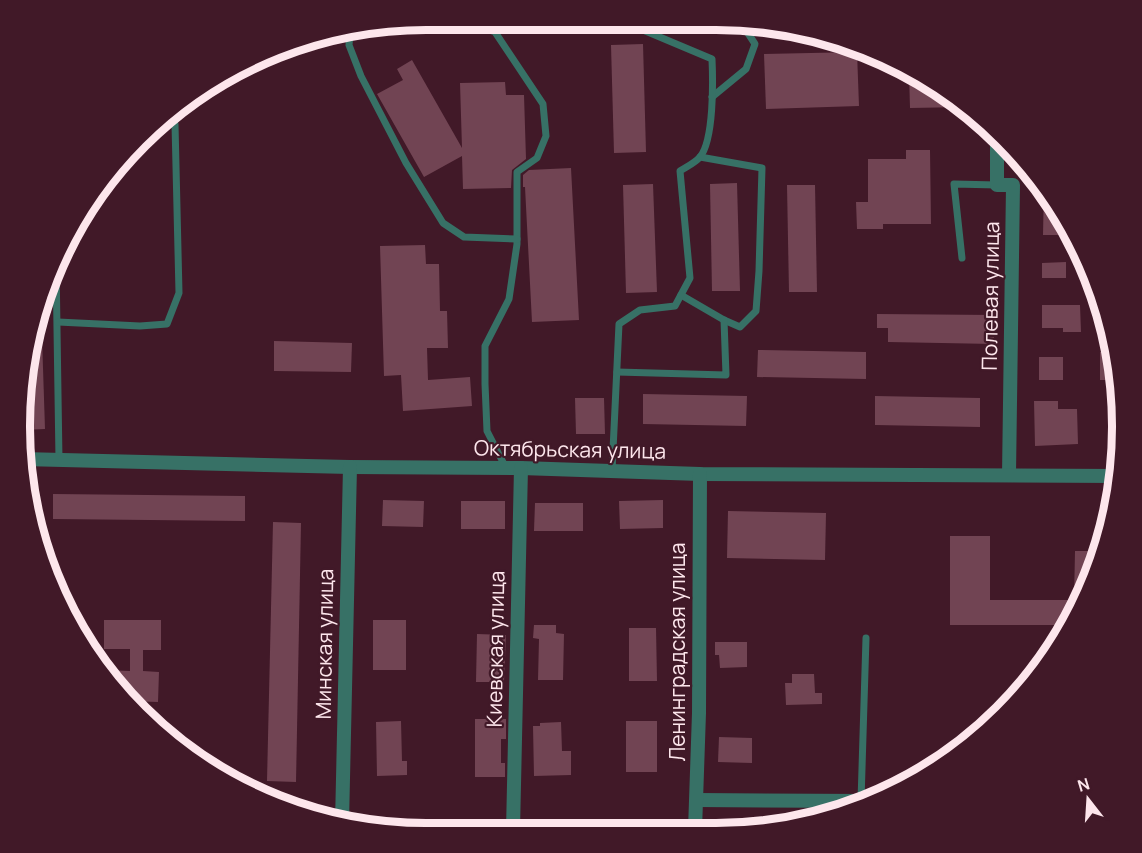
<svg xmlns="http://www.w3.org/2000/svg" width="1142" height="853" font-family="Manrope,sans-serif">
<rect width="100%" height="100%" fill="#411928"/>
<!-- building -->
<g fill="#714453">
<path d="M 643,44 L 646,152 L 614,153 L 611,45 Z"/>
<path d="M 857,52 L 859,106 L 766,109 L 764,54 Z"/>
<path d="M 412,60 L 462,148 L 460,83 L 505,82 L 506,95 L 524,95 L 526,159 L 512,170 L 511,188 L 463,189 L 462,156 L 424,177 L 377,94 L 403,80 L 397,69 Z"/>
<path d="M 909,73 L 942,88 L 965,107 L 910,108 Z"/>
<path d="M 906,150 L 930,150 L 931,224 L 883,224 L 883,229 L 857,229 L 856,202 L 868,202 L 868,159 L 906,159 Z"/>
<path d="M 571,168 L 579,320 L 532,322 L 525,187 L 523,187 L 523,175 L 529,170 Z"/>
<path d="M 737,183 L 740,291 L 712,291 L 710,184 Z"/>
<path d="M 653,184 L 657,292 L 626,293 L 623,185 Z"/>
<path d="M 787,185 L 815,185 L 817,292 L 789,292 Z"/>
<path d="M 1044,188 L 1061,214 L 1062,235 L 1043,235 Z"/>
<path d="M 425,245 L 426,264 L 439,264 L 440,311 L 447,311 L 448,348 L 427,348 L 428,380 L 470,377 L 472,406 L 403,411 L 401,375 L 384,376 L 380,246 Z"/>
<path d="M 1066,262 L 1066,278 L 1042,278 L 1042,263 Z"/>
<path d="M 1042,305 L 1080,305 L 1081,332 L 1063,332 L 1063,328 L 1042,328 Z"/>
<path d="M 41,307 L 45,429 L 22,430 L 27,347 Z"/>
<path d="M 877,314 L 994,315 L 994,344 L 888,342 L 888,328 L 877,328 Z"/>
<path d="M 274,341 L 352,343 L 351,372 L 274,371 Z"/>
<path d="M 758,350 L 866,352 L 866,379 L 757,377 Z"/>
<path d="M 1100,352 L 1115,352 L 1118,380 L 1100,380 Z"/>
<rect x="1039" y="357" width="24" height="23"/>
<path d="M 643,394 L 747,396 L 746,426 L 643,424 Z"/>
<path d="M 875,396 L 980,398 L 980,427 L 875,425 Z"/>
<path d="M 575,398 L 604,398 L 605,434 L 576,434 Z"/>
<path d="M 1034,401 L 1058,401 L 1058,409 L 1077,409 L 1078,444 L 1035,446 Z"/>
<path d="M 53,494 L 245,496 L 245,521 L 53,519 Z"/>
<path d="M 383,500 L 424,501 L 423,527 L 382,526 Z"/>
<path d="M 663,500 L 663,528 L 620,529 L 619,501 Z"/>
<rect x="461" y="501" width="44" height="28"/>
<path d="M 535,503 L 583,503 L 583,531 L 534,531 Z"/>
<path d="M 728,511 L 826,513 L 825,560 L 727,558 Z"/>
<path d="M 273,522 L 301,523 L 296,782 L 267,781 Z"/>
<path d="M 950,536 L 990,536 L 990,600 L 1074,600 L 1075,551 L 1101,551 L 1092,582 L 1068,625 L 950,625 Z"/>
<path d="M 104,620 L 161,620 L 161,650 L 143,650 L 143,671 L 159,672 L 158,702 L 128,701 L 103,670 L 130,671 L 130,649 L 104,649 Z"/>
<rect x="373" y="620" width="33" height="50"/>
<path d="M 534,625 L 556,625 L 556,633 L 564,634 L 563,680 L 538,680 L 539,639 L 533,638 Z"/>
<path d="M 629,628 L 656,628 L 657,681 L 629,681 Z"/>
<path d="M 477,634 L 506,635 L 504,682 L 476,682 Z"/>
<path d="M 715,642 L 747,642 L 747,667 L 720,668 L 719,655 L 715,655 Z"/>
<path d="M 792,674 L 814,674 L 815,693 L 822,693 L 822,704 L 786,705 L 785,683 L 792,683 Z"/>
<path d="M 475,719 L 506,719 L 506,739 L 501,739 L 501,763 L 505,763 L 505,777 L 475,777 Z"/>
<path d="M 401,721 L 402,761 L 407,761 L 407,775 L 377,776 L 376,722 Z"/>
<rect x="626" y="721" width="31" height="51"/>
<path d="M 561,722 L 562,751 L 571,751 L 571,775 L 534,776 L 533,726 L 540,726 L 540,723 Z"/>
<path d="M 719,737 L 752,738 L 752,763 L 718,762 Z"/>
</g>
<g fill="none" stroke-linecap="round" stroke-linejoin="round">
<!-- service -->
<g stroke="#377166" stroke-width="7">
<path d="M 464,20 L 495,32 L 543,104 L 546,136 L 537,158 L 517,172 L 517,244 L 509,299 L 485,346 L 485,384 L 487,431 L 506,468"/>
<path d="M 597,20 L 608,25 L 628,20"/>
<path d="M 380,26 L 350,33 L 349,45 L 361,76 L 406,163 L 443,223 L 464,237 L 517,239"/>
<path d="M 712,97 L 746,69 L 755,44 L 744,27 L 734,20"/>
<path d="M 962,258 L 954,184 L 997,185"/>
<path d="M 56,263 L 59,460"/>
<path d="M 681,295 L 724,320 L 740,327 L 756,311 L 759,271 L 762,168 L 700,157"/>
<path d="M 58,322 L 140,326 L 167,324 L 179,293 L 175,124 L 166,118"/>
<path d="M 617,372 L 726,375 L 724,320"/>
<path d="M 612,471 L 619,324 L 640,310 L 675,306 L 690,278 L 680,171 C 686,167 695,163 700,157 C 714,140 713,81 712,59 L 624,22"/>
<path d="M 861,801 L 866,638"/>
</g>
<!-- minor -->
<g stroke="#377166" stroke-width="14">
<path d="M 997,134 L 997,185 L 1013,185 L 1009,475"/>
<path d="M 22,459 L 350,467 L 521,468 L 700,474 L 1118,476"/>
<path d="M 697,800 L 867,801"/>
<path d="M 342,823 L 350,467"/>
<path d="M 513,830 L 521,468"/>
<path d="M 695,830 L 699,713 L 700,474"/>
</g>
</g>
<g text-anchor="middle" stroke-width="4.5" stroke-linejoin="round" paint-order="stroke">
<!-- street labels -->
<g font-size="21" fill="#fde6ec" stroke="#411928">
<text transform="translate(991 296) rotate(-89)" y="7">Полевая улица</text>
<text transform="translate(570 450) rotate(1)" y="7">Октябрьская улица</text>
<text transform="translate(325 644) rotate(-89)" y="7">Минская улица</text>
<text transform="translate(496 649) rotate(-89)" y="7">Киевская улица</text>
<text transform="translate(678 652) rotate(-90)" y="7">Ленинградская улица</text>
</g>
</g>
<!-- crop -->
<path d="M0 0H1142V853H0ZM426 30H716A396 396 0 0 1 1112 426V427A396 396 0 0 1 716 823H426A396 396 0 0 1 30 427V426A396 396 0 0 1 426 30Z" fill="#411928" fill-rule="evenodd"/>
<path fill="none" stroke="#fde6ec" stroke-width="8" d="M426 30H716A396 396 0 0 1 1112 426V427A396 396 0 0 1 716 823H426A396 396 0 0 1 30 427V426A396 396 0 0 1 426 30Z"/>
<!-- north arrow -->
<g transform="translate(1088 799) rotate(343)" stroke="#411928" stroke-width="4.5" paint-order="stroke">
<path d="M0-4.5L10 22L0 15L-10 22Z" fill="#fde6ec"/>
<text y="-9" font-size="16" font-weight="bold" text-anchor="middle" fill="#fde6ec">N</text>
</g>
</svg>
